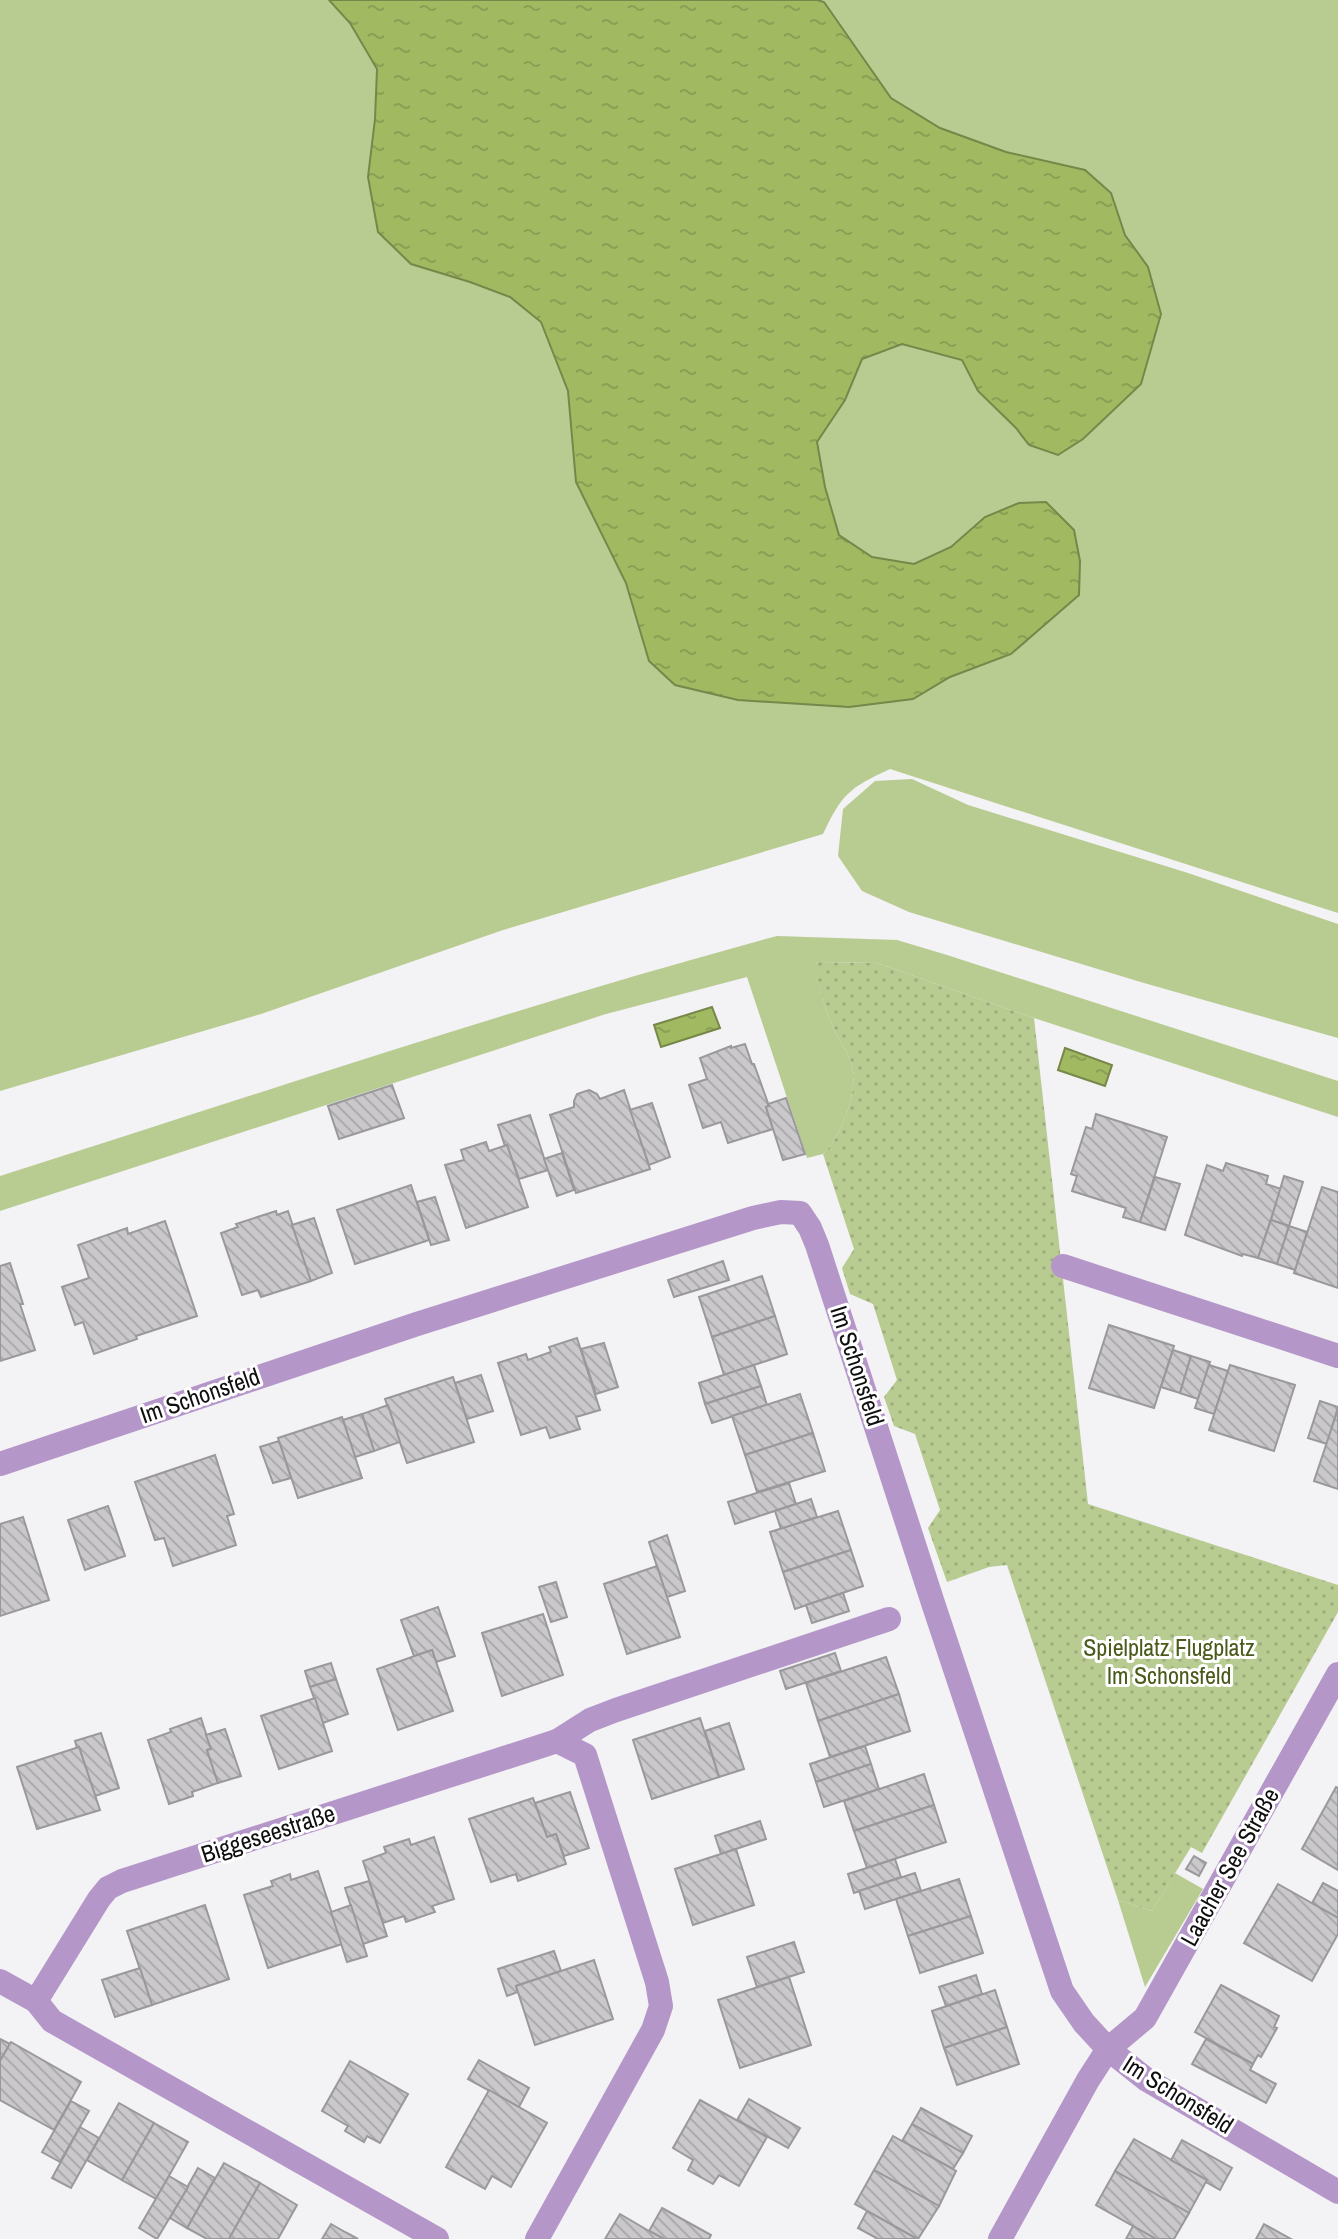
<svg xmlns="http://www.w3.org/2000/svg" width="1338" height="2239" font-family="'Archivo Narrow',sans-serif">
<defs>
<pattern id="park-dots" width="8" height="8" patternUnits="userSpaceOnUse" patternTransform="scale(2)"><rect width="8" height="8" fill="#b8cb91"/><path d="M2 2h.1M6 6h.1" fill="none" stroke="#9dad7c" stroke-width="1.8" stroke-linecap="round"/></pattern>
<pattern id="water-ripples" width="26" height="14" patternUnits="userSpaceOnUse" patternTransform="scale(2)"><rect width="26" height="14" fill="#a1ba62"/><path d="M2 4q2-2 4 0t4 0M15 11q2-2 4 0t4 0" fill="none" stroke="#8a9f54"/></pattern>
<pattern id="building-back-hatch" width="6" height="6" patternUnits="userSpaceOnUse" patternTransform="scale(2)"><rect width="6" height="6" fill="#cac8cb"/><path d="M-1 5l2 2M0 0l6 6M5-1l2 2" fill="none" stroke="#acabad"/></pattern>
</defs>
<rect width="100%" height="100%" fill="#f3f2f4"/>
<!-- grass -->
<g fill="#b8cb91">
<path d="M 0,0 L 1338,0 L 1338,913 L 890,769 C 849,788 842,794 823,834 L 503,930 L 261,1014 L 0,1091 Z"/>
<path d="M 912,779 L 968,805 L 1188,873 L 1338,924 L 1338,1038 L 1144,983 L 909,912 L 862,891 L 838,856 L 843,809 L 875,781 Z"/>
<path d="M 777,936 L 897,940 L 947,955 L 1338,1081 L 1338,1117 L 1034,1018 L 877,963 L 820,962 L 814,963 C 818,986 824,1008 834,1029 C 839,1040 847,1051 851,1062 C 860,1089 842,1135 823,1154 L 807,1158 L 747,977 L 606,1014 L 0,1211 L 0,1176 C 259,1094 515,1007 777,936 Z"/>
<path d="M 1175,1873 L 1203,1889 L 1145,1987 L 1118,1900 L 1152,1911 Z"/>
</g>
<!-- park -->
<path fill="url(#park-dots)" d="M 820,962 L 877,963 L 1034,1018 L 1088,1504 L 1338,1585 L 1338,1612 L 1202,1853 L 1191,1847 L 1152,1911 L 1118,1900 L 1007,1565 L 989,1567 L 947,1582 L 928,1528 L 940,1510 L 915,1434 L 894,1426 L 884,1397 L 897,1380 L 873,1304 L 850,1294 L 842,1268 L 854,1249 L 823,1154 C 842,1135 860,1089 851,1062 C 847,1051 839,1040 834,1029 C 824,1008 818,986 813,963 Z"/>
<!-- water -->
<g fill="url(#water-ripples)" stroke="#768749" stroke-width="2">
<path d="M 329,0 L 817,0 L 824,2 L 891,98 L 940,128 L 1006,152 L 1085,170 L 1111,193 L 1125,235 L 1148,267 L 1161,314 L 1141,384 L 1083,439 L 1058,455 L 1029,445 L 1016,428 L 978,391 L 962,360 L 902,344 L 862,359 L 845,400 L 817,442 L 825,487 L 839,535 L 872,557 L 914,564 L 951,547 L 985,517 L 1019,503 L 1046,502 L 1074,530 L 1080,561 L 1079,595 L 1011,654 L 950,677 L 913,699 L 849,707 L 738,700 L 675,685 L 649,661 L 626,583 L 576,482 L 568,391 L 541,322 L 510,297 L 470,282 L 411,264 L 378,232 L 368,177 L 375,119 L 377,69 L 350,23 Z"/>
<path d="M 712,1007 L 720,1028 L 661,1047 L 654,1025 Z"/>
<path d="M 1065,1048 L 1112,1065 L 1105,1086 L 1058,1070 Z"/>
</g>
<!-- building -->
<g fill="url(#building-back-hatch)" stroke="#9a989b" stroke-width="2">
<path d="M 745,1044 L 752,1064 L 754,1064 L 769,1106 L 766,1107 L 773,1129 L 728,1143 L 721,1122 L 703,1128 L 689,1085 L 707,1079 L 700,1058 L 731,1046 L 731,1048 Z"/>
<path d="M 392,1085 L 404,1118 L 339,1139 L 328,1106 Z"/>
<path d="M 589,1090 L 597,1094 L 600,1099 L 624,1090 L 650,1169 L 576,1193 L 550,1115 L 574,1107 L 574,1101 L 577,1094 Z"/>
<path d="M 786,1098 L 805,1154 L 783,1160 L 766,1107 L 769,1106 L 768,1104 Z"/>
<path d="M 652,1103 L 670,1157 L 649,1165 L 630,1110 Z"/>
<path d="M 1096,1114 L 1167,1137 L 1140,1222 L 1123,1217 L 1126,1208 L 1072,1191 L 1077,1176 L 1071,1174 L 1086,1127 L 1092,1129 Z"/>
<path d="M 530,1115 L 548,1170 L 519,1179 L 507,1145 L 505,1146 L 498,1125 Z"/>
<path d="M 486,1142 L 489,1151 L 507,1145 L 528,1207 L 466,1228 L 445,1165 L 464,1160 L 461,1150 Z"/>
<path d="M 562,1153 L 574,1190 L 557,1196 L 544,1159 Z"/>
<path d="M 1226,1163 L 1268,1176 L 1266,1184 L 1281,1189 L 1258,1258 L 1243,1254 L 1242,1256 L 1185,1235 L 1207,1165 L 1223,1171 Z"/>
<path d="M 1284,1176 L 1303,1182 L 1289,1226 L 1271,1220 Z"/>
<path d="M 1155,1177 L 1180,1184 L 1165,1230 L 1140,1222 Z"/>
<path d="M 411,1185 L 429,1240 L 355,1264 L 337,1210 Z"/>
<path d="M 1322,1187 L 1338,1192 L 1338,1288 L 1294,1273 Z"/>
<path d="M 435,1197 L 449,1240 L 431,1245 L 417,1202 Z"/>
<path d="M 276,1211 L 277,1215 L 288,1211 L 311,1281 L 261,1297 L 258,1290 L 242,1295 L 221,1233 L 238,1227 L 236,1224 Z"/>
<path d="M 314,1218 L 332,1273 L 311,1281 L 292,1225 Z"/>
<path d="M 1271,1220 L 1289,1226 L 1277,1264 L 1258,1258 Z"/>
<path d="M 165,1221 L 197,1316 L 136,1336 L 137,1339 L 94,1354 L 83,1322 L 75,1325 L 62,1287 L 89,1278 L 78,1245 L 127,1228 L 128,1234 Z"/>
<path d="M 1289,1226 L 1307,1232 L 1295,1270 L 1277,1264 Z"/>
<path d="M 723,1261 L 729,1280 L 674,1297 L 668,1280 Z"/>
<path d="M 10,1263 L 23,1304 L 20,1304 L 35,1350 L 0,1361 L 0,1266 Z"/>
<path d="M 762,1276 L 775,1316 L 712,1337 L 699,1297 Z"/>
<path d="M 775,1316 L 787,1354 L 724,1375 L 712,1337 Z"/>
<path d="M 1109,1325 L 1174,1346 L 1154,1408 L 1089,1388 Z"/>
<path d="M 577,1338 L 600,1410 L 576,1417 L 580,1429 L 550,1438 L 546,1427 L 521,1435 L 498,1363 L 526,1354 L 528,1360 L 551,1352 L 549,1347 Z"/>
<path d="M 604,1343 L 618,1387 L 596,1394 L 581,1349 Z"/>
<path d="M 1173,1350 L 1191,1356 L 1180,1393 L 1161,1387 Z"/>
<path d="M 1191,1356 L 1210,1362 L 1198,1399 L 1180,1393 Z"/>
<path d="M 754,1365 L 761,1386 L 705,1404 L 699,1383 Z"/>
<path d="M 1209,1365 L 1228,1371 L 1214,1414 L 1195,1408 Z"/>
<path d="M 1230,1365 L 1295,1385 L 1274,1451 L 1209,1430 Z"/>
<path d="M 481,1375 L 493,1411 L 467,1419 L 455,1383 Z"/>
<path d="M 453,1377 L 474,1442 L 407,1463 L 385,1399 Z"/>
<path d="M 761,1386 L 767,1405 L 712,1423 L 705,1404 Z"/>
<path d="M 800,1394 L 813,1433 L 745,1455 L 732,1416 Z"/>
<path d="M 1320,1401 L 1338,1407 L 1327,1444 L 1308,1438 Z"/>
<path d="M 388,1405 L 400,1442 L 374,1451 L 362,1414 Z"/>
<path d="M 1338,1409 L 1338,1489 L 1314,1481 Z"/>
<path d="M 362,1414 L 374,1451 L 355,1457 L 343,1420 Z"/>
<path d="M 342,1417 L 362,1478 L 298,1498 L 278,1438 Z"/>
<path d="M 813,1433 L 825,1471 L 757,1492 L 745,1455 Z"/>
<path d="M 279,1441 L 291,1478 L 273,1483 L 260,1447 Z"/>
<path d="M 215,1455 L 234,1514 L 227,1516 L 236,1545 L 173,1566 L 164,1538 L 155,1540 L 135,1482 Z"/>
<path d="M 789,1483 L 796,1504 L 735,1524 L 728,1502 Z"/>
<path d="M 811,1499 L 817,1517 L 781,1529 L 775,1511 Z"/>
<path d="M 108,1506 L 125,1556 L 85,1570 L 68,1520 Z"/>
<path d="M 838,1511 L 851,1550 L 783,1572 L 770,1532 Z"/>
<path d="M 23,1517 L 49,1600 L 0,1616 L 0,1524 Z"/>
<path d="M 667,1535 L 685,1591 L 667,1597 L 649,1542 Z"/>
<path d="M 851,1550 L 863,1586 L 795,1609 L 783,1572 Z"/>
<path d="M 657,1566 L 680,1637 L 627,1654 L 604,1584 Z"/>
<path d="M 556,1582 L 567,1617 L 551,1622 L 539,1587 Z"/>
<path d="M 843,1593 L 849,1611 L 812,1623 L 806,1605 Z"/>
<path d="M 438,1607 L 455,1656 L 436,1662 L 432,1650 L 414,1656 L 401,1620 Z"/>
<path d="M 543,1614 L 563,1675 L 502,1696 L 482,1633 Z"/>
<path d="M 432,1650 L 453,1711 L 398,1730 L 377,1669 Z"/>
<path d="M 835,1653 L 841,1671 L 786,1689 L 780,1671 Z"/>
<path d="M 886,1657 L 899,1694 L 818,1721 L 806,1683 Z"/>
<path d="M 331,1663 L 336,1679 L 310,1687 L 305,1671 Z"/>
<path d="M 336,1679 L 348,1714 L 323,1723 L 310,1687 Z"/>
<path d="M 899,1694 L 910,1731 L 830,1757 L 818,1721 Z"/>
<path d="M 315,1698 L 332,1751 L 279,1769 L 261,1716 Z"/>
<path d="M 201,1718 L 211,1749 L 207,1750 L 218,1783 L 192,1792 L 193,1796 L 169,1804 L 148,1740 L 171,1732 L 170,1729 Z"/>
<path d="M 700,1718 L 719,1777 L 652,1799 L 633,1740 Z"/>
<path d="M 729,1723 L 744,1769 L 719,1777 L 705,1731 Z"/>
<path d="M 225,1729 L 241,1776 L 218,1783 L 207,1750 L 211,1749 L 206,1735 Z"/>
<path d="M 101,1733 L 119,1788 L 95,1796 L 79,1747 L 77,1748 L 75,1741 Z"/>
<path d="M 865,1746 L 871,1764 L 816,1782 L 810,1764 Z"/>
<path d="M 79,1747 L 100,1810 L 37,1829 L 17,1767 Z"/>
<path d="M 871,1764 L 879,1789 L 824,1807 L 816,1782 Z"/>
<path d="M 924,1774 L 934,1805 L 854,1831 L 844,1801 Z"/>
<path d="M 1336,1787 L 1338,1788 L 1338,1870 L 1302,1849 Z"/>
<path d="M 570,1792 L 589,1848 L 564,1856 L 556,1834 L 547,1837 L 535,1803 Z"/>
<path d="M 533,1798 L 547,1837 L 556,1834 L 566,1864 L 518,1881 L 516,1874 L 491,1882 L 469,1819 Z"/>
<path d="M 934,1805 L 946,1842 L 867,1868 L 854,1831 Z"/>
<path d="M 760,1821 L 766,1839 L 721,1854 L 715,1836 Z"/>
<path d="M 434,1837 L 454,1899 L 432,1906 L 435,1912 L 406,1922 L 404,1916 L 383,1923 L 363,1861 L 386,1853 L 384,1847 L 409,1839 L 411,1845 Z"/>
<path d="M 736,1849 L 754,1905 L 693,1925 L 675,1869 Z"/>
<path d="M 1194,1856 L 1206,1863 L 1199,1876 L 1186,1869 Z"/>
<path d="M 895,1859 L 901,1877 L 854,1893 L 848,1874 Z"/>
<path d="M 318,1871 L 342,1944 L 268,1968 L 244,1895 L 273,1886 L 271,1881 L 290,1874 L 291,1880 Z"/>
<path d="M 915,1873 L 921,1891 L 865,1909 L 859,1891 Z"/>
<path d="M 959,1879 L 971,1916 L 908,1936 L 896,1899 Z"/>
<path d="M 369,1881 L 387,1936 L 363,1944 L 345,1888 Z"/>
<path d="M 1323,1883 L 1338,1891 L 1338,1918 L 1312,1903 Z"/>
<path d="M 1278,1884 L 1338,1918 L 1338,1934 L 1312,1981 L 1244,1943 Z"/>
<path d="M 205,1905 L 229,1979 L 152,2005 L 127,1931 Z"/>
<path d="M 351,1905 L 367,1956 L 347,1962 L 331,1912 Z"/>
<path d="M 971,1916 L 983,1953 L 920,1973 L 908,1936 Z"/>
<path d="M 794,1942 L 804,1972 L 757,1987 L 747,1957 Z"/>
<path d="M 554,1951 L 561,1971 L 516,1986 L 518,1992 L 507,1996 L 498,1969 Z"/>
<path d="M 594,1960 L 613,2019 L 535,2045 L 516,1986 Z"/>
<path d="M 140,1968 L 152,2005 L 115,2017 L 102,1980 Z"/>
<path d="M 976,1975 L 982,1994 L 946,2006 L 939,1987 Z"/>
<path d="M 789,1977 L 811,2045 L 740,2068 L 718,2000 Z"/>
<path d="M 1221,1985 L 1279,2016 L 1274,2027 L 1277,2028 L 1261,2057 L 1258,2055 L 1253,2064 L 1195,2032 Z"/>
<path d="M 995,1990 L 1007,2027 L 944,2048 L 932,2011 Z"/>
<path d="M 1007,2027 L 1019,2064 L 957,2085 L 944,2048 Z"/>
<path d="M 0,2039 L 10,2044 L 0,2061 Z"/>
<path d="M 1206,2039 L 1253,2064 L 1250,2070 L 1276,2084 L 1266,2103 L 1192,2064 Z"/>
<path d="M 11,2042 L 81,2082 L 54,2130 L 0,2100 L 0,2061 Z"/>
<path d="M 479,2060 L 529,2088 L 519,2107 L 468,2079 Z"/>
<path d="M 350,2061 L 408,2094 L 380,2143 L 367,2136 L 364,2142 L 345,2131 L 348,2126 L 322,2111 Z"/>
<path d="M 489,2090 L 547,2123 L 511,2187 L 492,2176 L 485,2189 L 446,2167 Z"/>
<path d="M 749,2099 L 800,2128 L 788,2148 L 737,2120 Z"/>
<path d="M 700,2100 L 767,2137 L 739,2186 L 719,2175 L 713,2184 L 688,2170 L 693,2160 L 673,2148 Z"/>
<path d="M 71,2101 L 89,2111 L 60,2162 L 42,2152 Z"/>
<path d="M 119,2103 L 154,2123 L 122,2180 L 87,2160 Z"/>
<path d="M 921,2108 L 972,2136 L 963,2153 L 912,2124 Z"/>
<path d="M 154,2123 L 188,2142 L 156,2199 L 122,2180 Z"/>
<path d="M 912,2124 L 963,2153 L 953,2169 L 902,2141 Z"/>
<path d="M 80,2127 L 99,2138 L 71,2188 L 52,2178 Z"/>
<path d="M 893,2136 L 956,2171 L 939,2206 L 874,2170 Z"/>
<path d="M 1134,2139 L 1207,2180 L 1189,2213 L 1115,2171 Z"/>
<path d="M 1182,2140 L 1232,2168 L 1220,2190 L 1206,2182 L 1207,2180 L 1171,2160 Z"/>
<path d="M 224,2163 L 260,2183 L 229,2239 L 207,2239 L 187,2228 Z"/>
<path d="M 198,2168 L 215,2178 L 187,2228 L 170,2218 Z"/>
<path d="M 874,2170 L 939,2206 L 918,2239 L 855,2204 Z"/>
<path d="M 1115,2171 L 1189,2213 L 1174,2239 L 1156,2239 L 1096,2205 Z"/>
<path d="M 169,2176 L 188,2187 L 157,2239 L 139,2228 Z"/>
<path d="M 260,2183 L 297,2205 L 278,2239 L 229,2239 Z"/>
<path d="M 662,2208 L 711,2235 L 709,2239 L 664,2239 L 649,2231 Z"/>
<path d="M 867,2211 L 917,2239 L 878,2239 L 858,2228 Z"/>
<path d="M 620,2214 L 649,2231 L 664,2239 L 605,2239 Z"/>
<path d="M 331,2224 L 345,2232 L 358,2239 L 322,2239 Z"/>
<path d="M 1264,2224 L 1291,2239 L 1256,2239 Z"/>
<path d="M 1133,2226 L 1156,2239 L 1126,2239 Z"/>
</g>
<g fill="none" stroke-linecap="round" stroke-linejoin="round">
<!-- street -->
<g stroke="#b496c9" stroke-width="24">
<path d="M 1063,1266 L 1338,1356"/>
<path d="M 0,1464 L 417,1324 L 753,1218 L 781,1212 L 800,1213 L 810,1228 L 817,1245 L 933,1603 L 1062,1991 L 1084,2023 L 1108,2049 L 1147,2080 L 1338,2192"/>
<path d="M 0,1981 L 36,2001 L 52,2021 L 437,2239"/>
<path d="M 36,2001 L 99,1899 L 108,1888 L 122,1881 L 557,1741 L 590,1720 L 616,1710 L 889,1619"/>
<path d="M 537,2239 L 653,2030 L 661,2006 L 657,1982 L 585,1755 L 557,1741"/>
<path d="M 1000,2239 L 1088,2080 L 1108,2049 L 1145,2018 L 1338,1674"/>
</g>
</g>
<g text-anchor="middle" stroke-width="6" stroke-linejoin="round" paint-order="stroke">
<!-- street labels -->
<g font-size="24" fill="#100f10" stroke="#fff">
<text transform="translate(857 1366) rotate(72)" y="8">Im Schonsfeld</text>
<text transform="translate(200 1396) rotate(-19)" y="8">Im Schonsfeld</text>
<text transform="translate(268 1834) rotate(-18)" y="8">Biggeseestraße</text>
<text transform="translate(1230 1867) rotate(-61)" y="8">Laacher See Straße</text>
<text transform="translate(1178 2095) rotate(32)" y="8">Im Schonsfeld</text>
</g>
<!-- park labels -->
<g font-size="24" fill="#4a5a1b" stroke="#fff">
<text x="1169" y="1656">Spielplatz Flugplatz<tspan x="1169" dy="28">Im Schonsfeld</tspan></text>
</g>
</g>
</svg>
